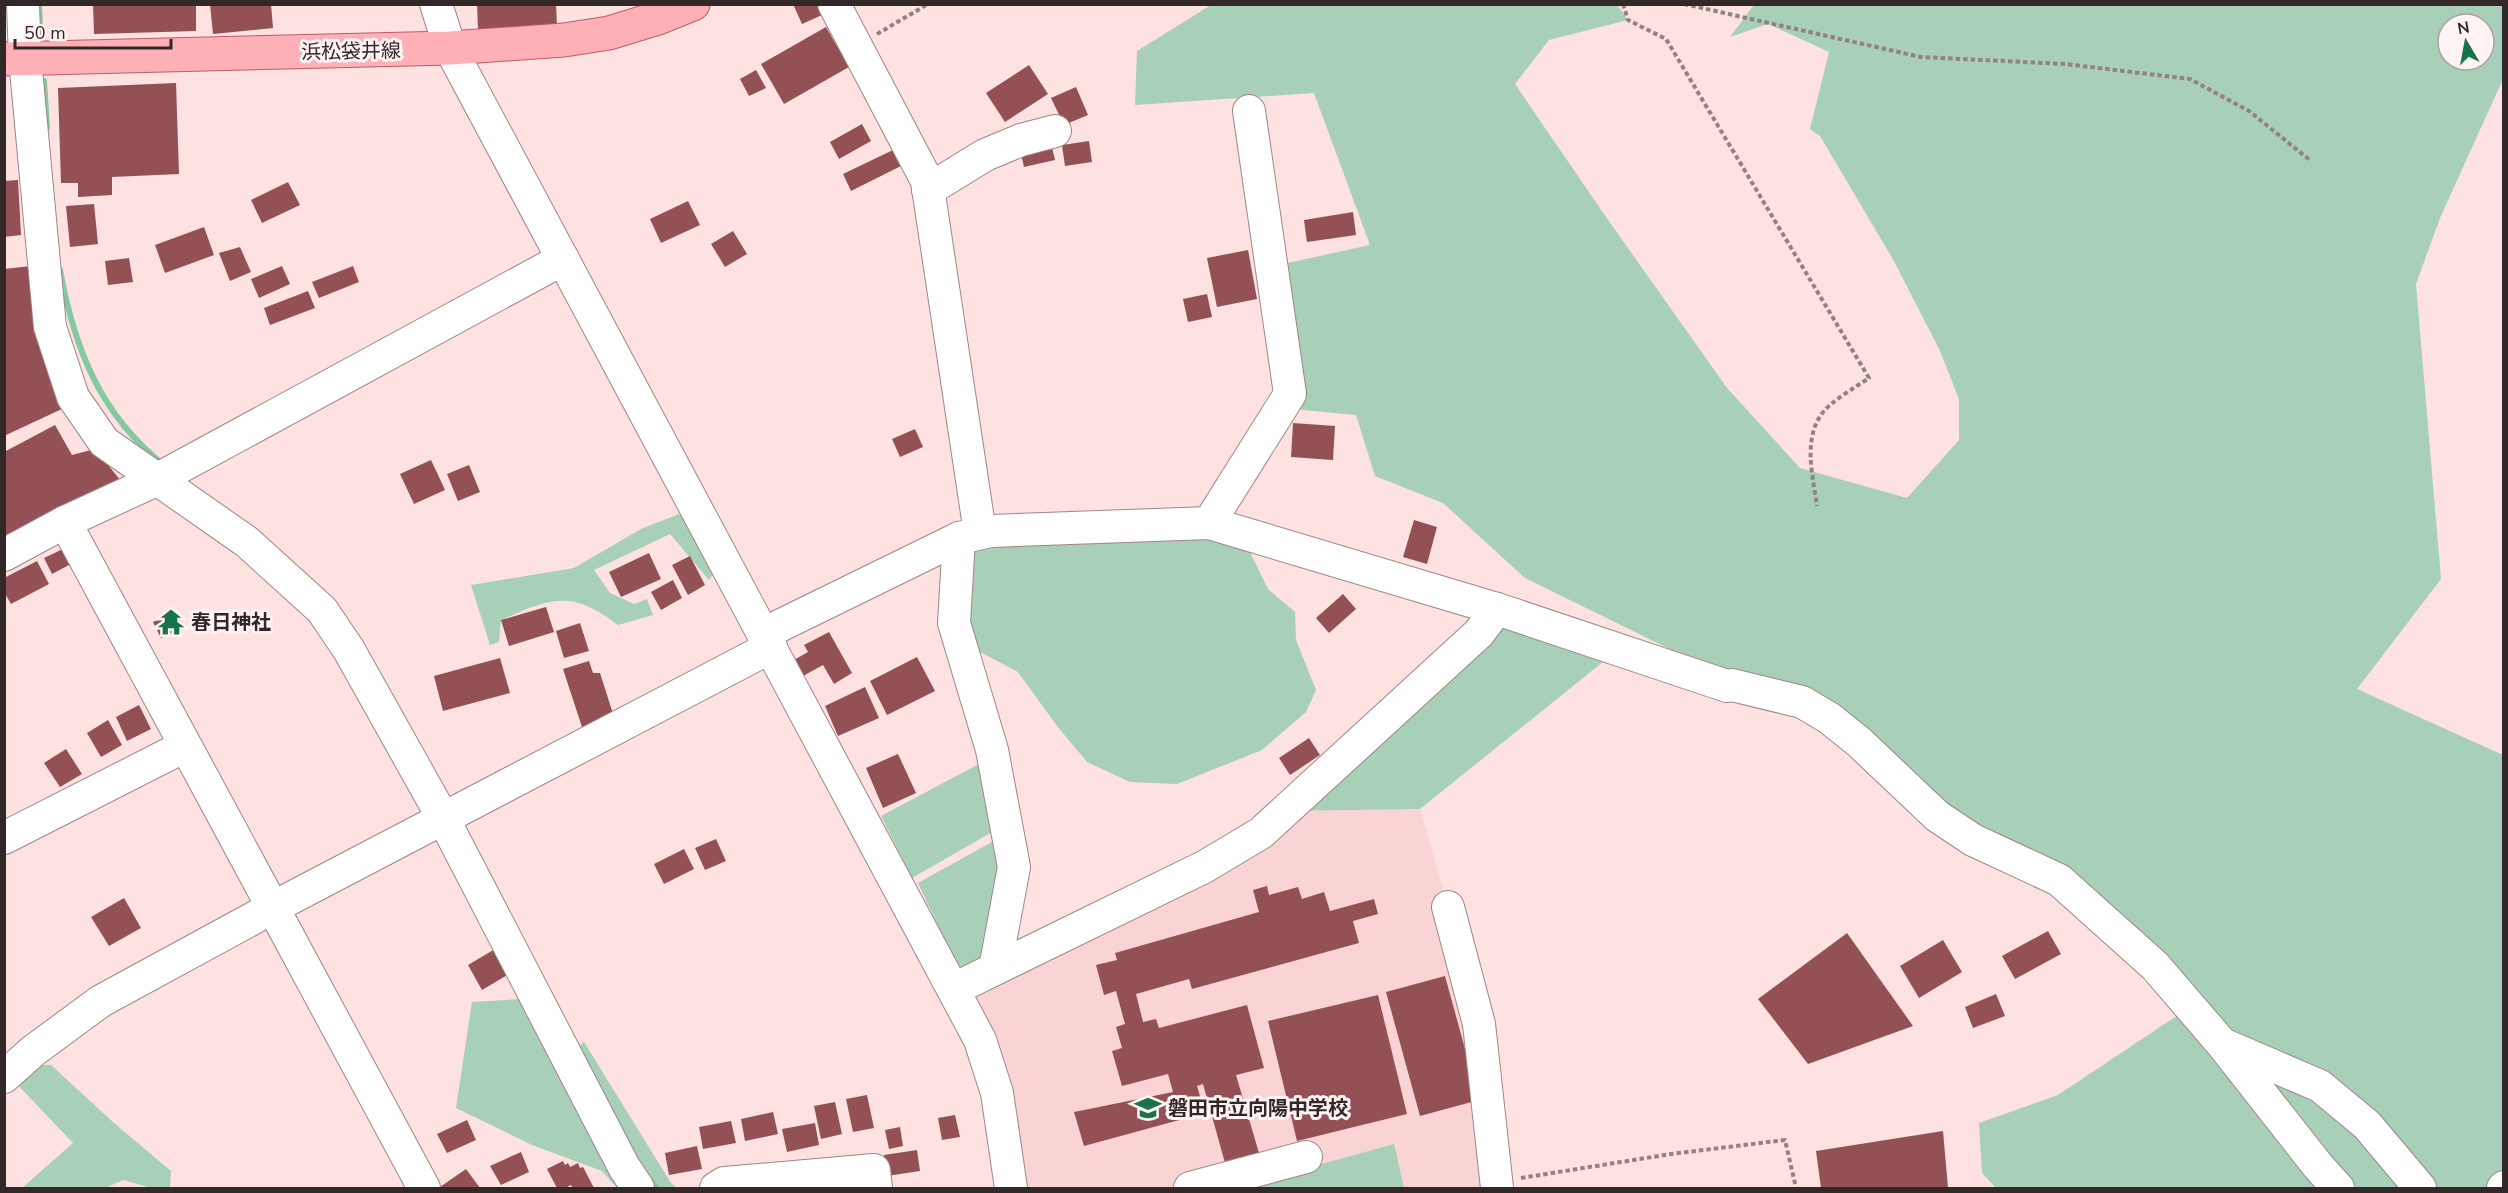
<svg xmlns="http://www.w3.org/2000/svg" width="2508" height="1193" font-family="'Nunito Sans','Noto Sans JP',sans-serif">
<rect width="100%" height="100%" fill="#fee1e1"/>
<!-- built -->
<path fill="#fad4d5" d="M 1420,809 L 1448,907 L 1498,1188 L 1010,1188 L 954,989 L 1285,811 Z"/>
<!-- green -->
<g fill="#a8cfb7" fill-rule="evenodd">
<path d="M 1211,5 L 1617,5 L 1628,20 L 1549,40 L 1515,84 L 1606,217 L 1727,388 L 1800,468 L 1907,498 L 1959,440 L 1959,399 L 1940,351 L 1894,261 L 1820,136 L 1810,129 L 1829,52 L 1768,24 L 1730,37 L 1754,5 L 2503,5 L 2503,79 L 2440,218 L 2416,284 L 2441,579 L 2357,689 L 2503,755 L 2503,1188 L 1996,1188 L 1982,1173 L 1979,1123 L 2058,1095 L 2190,1007 L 2052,877 L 1959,831 L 1859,742 L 1525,578 L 1443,503 L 1375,476 L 1356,415 L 1293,409 L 1297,351 L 1288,263 L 1370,245 L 1314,93 L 1135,105 L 1137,51 ZM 2448,24 L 2484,24 L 2484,60 L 2448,60 Z"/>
<path d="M 679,514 L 690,525 L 716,569 L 709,580 L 670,534 L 594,570 L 610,593 L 634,604 L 647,599 L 653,615 L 618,625 C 571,589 551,598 501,620 L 499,642 L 490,645 L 471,585 L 574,568 L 641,529 Z"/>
<path d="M 1240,532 L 1268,589 L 1295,612 L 1296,640 L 1316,690 L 1306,712 L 1262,750 L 1177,784 L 1130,782 L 1087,762 L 1057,726 L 1018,672 L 982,653 L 960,650 L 959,538 Z"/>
<path d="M 1497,609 L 1619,649 L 1420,809 L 1285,811 Z"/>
<path d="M 994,756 L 1006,824 L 912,878 L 881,816 Z"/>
<path d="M 1008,833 L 995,969 L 965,984 L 918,883 Z"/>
<path d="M 536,998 L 567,1057 L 584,1042 L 671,1183 L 677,1188 L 617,1188 L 602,1171 L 532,1145 L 456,1108 L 472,1002 Z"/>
<path d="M 32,1065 L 51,1065 L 114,1123 L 171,1171 L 170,1188 L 151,1188 L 123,1180 L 105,1188 L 22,1188 L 73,1143 L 15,1082 Z"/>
<path d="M 1394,1144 L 1404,1188 L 1235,1188 Z"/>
</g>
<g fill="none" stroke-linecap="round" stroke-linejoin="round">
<!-- stream -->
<g stroke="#86c9a1" stroke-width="6">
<path d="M 39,5 L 40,27"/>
<path d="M 44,81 L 47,128"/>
<path d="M 60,270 C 74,347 100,415 164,465"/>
<path d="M 648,1178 L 657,1188"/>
</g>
</g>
<!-- building -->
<g fill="#935055">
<path d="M 93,4 L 196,4 L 196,31 L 94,34 Z"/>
<path d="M 210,4 L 271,4 L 273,28 L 213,34 Z"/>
<path d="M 477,4 L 556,4 L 557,26 L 478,30 Z"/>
<path d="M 793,4 L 817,4 L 822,15 L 802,24 Z"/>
<path d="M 826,27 L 849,67 L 784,104 L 761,64 Z"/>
<path d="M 1029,65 L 1048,94 L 1005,122 L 986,93 Z"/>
<path d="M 756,70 L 766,88 L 749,96 L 740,79 Z"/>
<path d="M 176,83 L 179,174 L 112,177 L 112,195 L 78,197 L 78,183 L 61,183 L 58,88 Z"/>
<path d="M 1076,87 L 1088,115 L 1064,125 L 1051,98 Z"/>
<path d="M 862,124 L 871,141 L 839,159 L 830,142 Z"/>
<path d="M 1089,141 L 1092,162 L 1065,166 L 1062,145 Z"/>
<path d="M 1052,147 L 1055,160 L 1024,167 L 1021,154 Z"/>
<path d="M 893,150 L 901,166 L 851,191 L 843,174 Z"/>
<path d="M 18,180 L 21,235 L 4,237 L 4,181 Z"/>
<path d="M 288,182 L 300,205 L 262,223 L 251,200 Z"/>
<path d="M 688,201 L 700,225 L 661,243 L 650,219 Z"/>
<path d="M 94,204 L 98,244 L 70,247 L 66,206 Z"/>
<path d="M 1353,212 L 1356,235 L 1307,242 L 1304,220 Z"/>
<path d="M 204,227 L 214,255 L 165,273 L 155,245 Z"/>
<path d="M 733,231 L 747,254 L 725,267 L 711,244 Z"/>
<path d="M 240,247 L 251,272 L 230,281 L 219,253 Z"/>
<path d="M 1248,250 L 1257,299 L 1217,307 L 1207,258 Z"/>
<path d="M 129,258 L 133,282 L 108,285 L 105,261 Z"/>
<path d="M 31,266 L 64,408 L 4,436 L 4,269 Z"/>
<path d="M 282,266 L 290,284 L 259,298 L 251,279 Z"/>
<path d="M 353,266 L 359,282 L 319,298 L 312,282 Z"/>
<path d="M 308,291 L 315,308 L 270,325 L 264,308 Z"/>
<path d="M 1207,294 L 1212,317 L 1188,322 L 1183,299 Z"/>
<path d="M 1293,423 L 1335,426 L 1333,460 L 1291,457 Z"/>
<path d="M 55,425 L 72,455 L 95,449 L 121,481 L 4,542 L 4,452 Z"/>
<path d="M 915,429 L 923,447 L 900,457 L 892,439 Z"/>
<path d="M 431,460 L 445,490 L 414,504 L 400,474 Z"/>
<path d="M 469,465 L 480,492 L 458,501 L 447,474 Z"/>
<path d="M 1414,520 L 1437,527 L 1427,564 L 1403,557 Z"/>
<path d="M 63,549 L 71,564 L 52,574 L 44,558 Z"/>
<path d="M 649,553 L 661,579 L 621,597 L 609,572 Z"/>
<path d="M 690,556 L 705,585 L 688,595 L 672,565 Z"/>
<path d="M 37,561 L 49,584 L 11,604 L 4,592 L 4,578 Z"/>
<path d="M 673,580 L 682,598 L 661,610 L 651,592 Z"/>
<path d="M 1343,594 L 1356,609 L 1329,633 L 1316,618 Z"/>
<path d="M 546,607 L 554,632 L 509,646 L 501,620 Z"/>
<path d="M 174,612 L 182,628 L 161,638 L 153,622 Z"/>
<path d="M 580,623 L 589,651 L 564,658 L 556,631 Z"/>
<path d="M 829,632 L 852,673 L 834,684 L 823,665 L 803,676 L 794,660 L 808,652 L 804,645 Z"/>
<path d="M 917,657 L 935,691 L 887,715 L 870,681 Z"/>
<path d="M 500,658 L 510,693 L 443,711 L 434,676 Z"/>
<path d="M 589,661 L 593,673 L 600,673 L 614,717 L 582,727 L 563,669 Z"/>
<path d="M 865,687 L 879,718 L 838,736 L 825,706 Z"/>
<path d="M 139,705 L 151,729 L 127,741 L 116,717 Z"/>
<path d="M 108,720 L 122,745 L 101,757 L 87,733 Z"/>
<path d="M 1309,738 L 1320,755 L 1290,775 L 1279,758 Z"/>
<path d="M 66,749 L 82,774 L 60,787 L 44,763 Z"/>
<path d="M 898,754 L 916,793 L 883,808 L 866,768 Z"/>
<path d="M 716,839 L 726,861 L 705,870 L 695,848 Z"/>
<path d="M 684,849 L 694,869 L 664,884 L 654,864 Z"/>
<path d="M 1267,886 L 1269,895 L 1298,887 L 1302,899 L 1324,892 L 1330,911 L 1374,899 L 1378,914 L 1353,921 L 1359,943 L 1192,989 L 1189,979 L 1136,994 L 1143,1022 L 1156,1019 L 1159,1028 L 1247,1005 L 1264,1068 L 1236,1075 L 1259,1153 L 1225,1163 L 1203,1084 L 1197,1086 L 1205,1113 L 1084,1146 L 1074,1112 L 1173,1092 L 1168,1074 L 1122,1086 L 1112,1051 L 1122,1048 L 1116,1027 L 1125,1024 L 1116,991 L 1104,995 L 1096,965 L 1117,960 L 1115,953 L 1259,912 L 1253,890 Z"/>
<path d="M 124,898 L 141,928 L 109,946 L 91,917 Z"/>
<path d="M 2048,931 L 2061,954 L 2015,979 L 2002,956 Z"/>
<path d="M 1847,933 L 1913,1026 L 1808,1064 L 1758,999 Z"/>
<path d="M 1943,940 L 1962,972 L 1919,998 L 1900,966 Z"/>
<path d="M 495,949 L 509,974 L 482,990 L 468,965 Z"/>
<path d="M 1445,976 L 1479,1100 L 1420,1116 L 1386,992 Z"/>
<path d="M 1996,994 L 2005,1016 L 1973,1028 L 1965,1007 Z"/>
<path d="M 1378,995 L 1407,1114 L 1297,1141 L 1268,1021 Z"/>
<path d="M 867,1095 L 874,1128 L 853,1132 L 846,1099 Z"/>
<path d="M 835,1102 L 842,1134 L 821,1139 L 814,1106 Z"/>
<path d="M 773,1112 L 778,1134 L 745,1141 L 741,1119 Z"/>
<path d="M 955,1115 L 960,1137 L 942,1140 L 938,1118 Z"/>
<path d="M 467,1120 L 476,1140 L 447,1153 L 437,1134 Z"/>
<path d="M 731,1121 L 736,1143 L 703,1149 L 699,1127 Z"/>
<path d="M 815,1123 L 819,1145 L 787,1152 L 782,1129 Z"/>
<path d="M 900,1127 L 903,1146 L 889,1149 L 885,1130 Z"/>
<path d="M 1943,1131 L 1948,1188 L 1821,1188 L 1816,1151 Z"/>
<path d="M 697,1146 L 702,1169 L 669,1175 L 665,1153 Z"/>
<path d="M 917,1150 L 920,1171 L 887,1176 L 884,1155 Z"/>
<path d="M 521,1152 L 529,1172 L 501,1185 L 490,1166 Z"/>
<path d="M 563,1161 L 565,1165 L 568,1163 L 570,1167 L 578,1163 L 580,1168 L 583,1167 L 594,1188 L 573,1188 L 571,1185 L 565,1188 L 557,1188 L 547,1169 Z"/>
<path d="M 466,1169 L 480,1188 L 441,1188 L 440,1187 Z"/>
</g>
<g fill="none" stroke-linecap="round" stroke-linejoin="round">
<!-- minor casing -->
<g stroke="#a08586" stroke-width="34">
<g id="minor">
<path d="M 23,4 L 25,59 L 50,327 L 73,397 L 104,442 L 247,542 L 322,610 L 349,650 L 443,818 L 624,1167 L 638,1188"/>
<path d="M 436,4 L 450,48 L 980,1040 L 997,1093 L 1011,1188"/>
<path d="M 834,4 L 927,181 L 980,533"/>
<path d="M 928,190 L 985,155 L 1021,140 L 1055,131"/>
<path d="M 65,522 L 424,1188"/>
<path d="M 1209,523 L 1290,394 L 1249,111"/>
<path d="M 959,538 L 954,623 L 992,750 L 1014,867 L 995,969"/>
<path d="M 4,555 L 65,522 L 156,480 L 563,259"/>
<path d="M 763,634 L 959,538 L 991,531 L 1209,523 L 1497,609 L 1727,686 L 1732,685 L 1802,702 L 1829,718 L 1859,742 L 1937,816 L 1973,840 L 2059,880 L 2155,966 L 2223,1045 L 2318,1166 L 2338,1188"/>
<path d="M 4,838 L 185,746"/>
<path d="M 1448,907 L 1479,1024 L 1497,1188"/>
<path d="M 954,989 L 1204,867 L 1261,833 L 1479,633 L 1497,609"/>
<path d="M 2227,1046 L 2320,1086 L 2367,1125 L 2420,1188"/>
<path d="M 4,1077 L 33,1051 L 101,1001 L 272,908 L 771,647"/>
<path d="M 716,1188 L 724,1183 L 874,1170 L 876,1188"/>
<path d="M 1190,1188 L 1306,1157"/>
<path d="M 2503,1188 L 2504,1187"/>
</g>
</g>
<!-- major casing -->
<g stroke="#b85e65" stroke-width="35">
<path id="major" d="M 4,59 L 450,48 L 564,40 L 609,33 L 658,18 L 693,4"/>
</g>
<!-- path -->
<g stroke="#948181" stroke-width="4" stroke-dasharray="4.5 3" stroke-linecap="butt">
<path d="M 1623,4 L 1628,20 L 1666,39 L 1869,378 C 1856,387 1829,402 1821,415 C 1803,441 1813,477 1817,506"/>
<path d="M 1684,4 L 1921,57 L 2065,64 L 2190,79 L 2249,111 L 2311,161"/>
<path d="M 877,34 L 928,4"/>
<path d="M 1521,1178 L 1671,1154 L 1785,1140 L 1796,1188"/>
</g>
<!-- minor -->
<use href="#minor" stroke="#fff" stroke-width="32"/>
<!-- major -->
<use href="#major" stroke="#ffb0b6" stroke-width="33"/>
</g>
<!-- icons -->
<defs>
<g id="temple-bare" transform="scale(2.07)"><path d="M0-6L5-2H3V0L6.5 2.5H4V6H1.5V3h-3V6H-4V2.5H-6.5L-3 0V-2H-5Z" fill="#177348" stroke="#fff3f3" stroke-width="2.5" paint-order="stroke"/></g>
<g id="school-bare" transform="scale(2.07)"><path d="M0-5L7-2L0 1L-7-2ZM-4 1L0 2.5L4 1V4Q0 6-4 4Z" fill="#177348" stroke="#fff3f3" stroke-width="2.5" paint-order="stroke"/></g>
</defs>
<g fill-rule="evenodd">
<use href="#temple-bare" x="171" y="622"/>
<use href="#school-bare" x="1148" y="1108"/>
</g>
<g text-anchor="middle" stroke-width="6" stroke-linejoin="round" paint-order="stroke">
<!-- street labels -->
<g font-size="20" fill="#332828" stroke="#fff3f3">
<text transform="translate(351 51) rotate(-1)" y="7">浜松袋井線</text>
</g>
<!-- poi labels -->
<g font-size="20" font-weight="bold" fill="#332828" stroke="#fff3f3" text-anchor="start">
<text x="191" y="629">春日神社</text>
<text x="1168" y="1115">磐田市立向陽中学校</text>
</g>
</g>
<!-- border -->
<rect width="2508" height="1193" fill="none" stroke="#332828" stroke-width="12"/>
<!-- north arrow -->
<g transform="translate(2466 42) rotate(350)"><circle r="28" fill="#fff3f3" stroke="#ada2a2" stroke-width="1.5"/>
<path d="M0-4.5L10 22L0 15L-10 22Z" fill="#177348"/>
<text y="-9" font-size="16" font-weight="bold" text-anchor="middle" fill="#332828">N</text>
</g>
<!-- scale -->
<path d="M15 39v9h156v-9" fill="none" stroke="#332828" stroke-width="3"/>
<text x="24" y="39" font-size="18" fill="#332828" stroke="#fff3f3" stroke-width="4.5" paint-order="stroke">50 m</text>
</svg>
